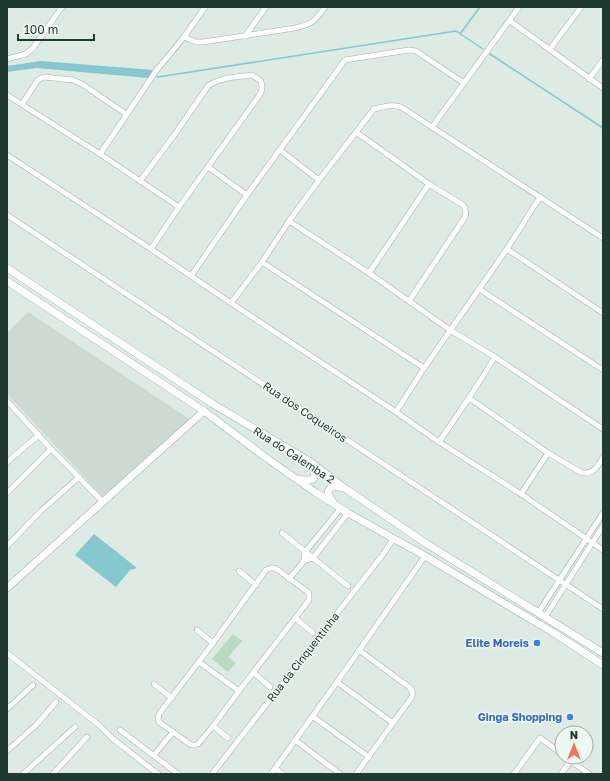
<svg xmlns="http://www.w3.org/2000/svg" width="610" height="781" font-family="'Golos Text',sans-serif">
<rect width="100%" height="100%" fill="#deeae4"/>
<!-- built -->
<path fill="#cddad3" d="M 28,312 L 191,420 L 104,498 L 7,394 L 7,333 Z"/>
<!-- green -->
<path fill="#b7dbc0" d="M 233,634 L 242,641 L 228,657 L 236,663 L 228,672 L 212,659 Z"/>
<!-- water -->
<g fill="#86c7d0">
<path d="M 41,61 L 153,70 L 148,78 L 37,68 L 7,72 L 7,66 Z"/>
<path d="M 94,534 L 137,568 L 130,570 L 116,587 L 75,555 Z"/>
</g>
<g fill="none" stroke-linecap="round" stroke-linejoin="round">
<!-- stream -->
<g stroke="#86c7d0" stroke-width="1.5">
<path d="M 460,34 L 480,7"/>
<path d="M 490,54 L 603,128"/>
<path d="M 155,75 L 158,77 L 456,31 L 483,49"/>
</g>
<!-- street casing -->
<g stroke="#a1b2ab" stroke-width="6">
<g id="street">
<path d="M 510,21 L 603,88"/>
<path d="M 245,36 L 266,7"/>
<path d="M 184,37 L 196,42 L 203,42 L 295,28 C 313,24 315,21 325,7"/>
<path d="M 550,49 L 581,7"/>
<path d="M 7,59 L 26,54 L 33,48 L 62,7"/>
<path d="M 589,79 L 603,60"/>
<path d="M 7,95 L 100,154 L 179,207"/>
<path d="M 22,104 L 38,80 L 41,78 L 44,77 L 73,80 L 82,84 L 126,114"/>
<path d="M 432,127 L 519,7"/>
<path d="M 356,132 L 429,184 L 463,205 C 465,208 467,212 465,217 L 409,301"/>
<path d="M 280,150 L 319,180"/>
<path d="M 100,154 L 156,71 L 184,37 L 205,7"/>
<path d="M 7,155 L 151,249 L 231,303 L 396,412 L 439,442 L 521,494 L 603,550"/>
<path d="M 208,167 L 247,195"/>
<path d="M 140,181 L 175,134 L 208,86 C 221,77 237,77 252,75 L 261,81 L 262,87 L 261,93 L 179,207 L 151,249"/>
<path d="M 7,215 L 603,609"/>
<path d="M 289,221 L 369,273 L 450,330 L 495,357 L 603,429"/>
<path d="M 507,249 L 603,313"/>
<path d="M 262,262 L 424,368"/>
<path d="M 369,273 L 429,184"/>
<path d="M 191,276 L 247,195 L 345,60 L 409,50 L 416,51 L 464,83"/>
<path d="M 479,289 L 603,370"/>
<path d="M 231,303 L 262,262 L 289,221 L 319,180 L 374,109 C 384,107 391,104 401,107 L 603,238"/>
<path d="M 469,398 L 548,453 L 582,473 C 594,474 598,466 603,457"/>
<path d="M 7,401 L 51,449 L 103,502"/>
<path d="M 396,412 L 424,368 L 507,249 L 540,197"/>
<path d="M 439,442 L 469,398 L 495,357"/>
<path d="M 7,462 L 39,435"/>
<path d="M 7,493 L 51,449"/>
<path d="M 521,494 L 548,453"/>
<path d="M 282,533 L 348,586"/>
<path d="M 7,546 L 41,511 L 79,477"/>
<path d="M 304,561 L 305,552 L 341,508"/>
<path d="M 271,568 L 275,568 L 308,592 L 309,595 L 309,600 L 239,691 L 213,726 L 198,744 L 195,745 L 191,745 L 159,722 L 158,719 L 159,714 L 213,643 L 266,570 Z"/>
<path d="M 239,571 L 256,585"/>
<path d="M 289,579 L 304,561 L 313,558 L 348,513"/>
<path d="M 538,613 L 603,513"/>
<path d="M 545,617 L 603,526"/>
<path d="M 295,618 L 313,633"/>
<path d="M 197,630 L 213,643"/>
<path d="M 7,653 L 100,726 L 113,739 L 158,774"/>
<path d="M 199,662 L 239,691"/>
<path d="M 254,673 L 270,687"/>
<path d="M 337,682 L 393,723"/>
<path d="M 154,684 L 172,698"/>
<path d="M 7,709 L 33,685"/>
<path d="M 312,716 L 369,757"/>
<path d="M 213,726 L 228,738"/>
<path d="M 120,730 L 178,774"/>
<path d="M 295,740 L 340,774"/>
<path d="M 7,751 L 36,725 L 56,702"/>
<path d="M 154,755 L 173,732"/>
<path d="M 566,757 L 589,774"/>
<path d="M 275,768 L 282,774"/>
<path d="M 23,774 L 75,727"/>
<path d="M 53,774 L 87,737"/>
<path d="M 212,774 L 384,553 L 394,538"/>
<path d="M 271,774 L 337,682 L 425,556"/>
<path d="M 356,774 L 406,705 C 411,699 416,693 409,687 L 359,650"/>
<path d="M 514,774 L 540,738 L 562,754"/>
<path d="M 561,774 L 571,760"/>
</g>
</g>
<!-- secondary casing -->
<g stroke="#9eb6ac" stroke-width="8">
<g id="secondary">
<path d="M 7,268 L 213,404 L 309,461 L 346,489 L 427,544 L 603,653"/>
<path d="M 7,281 L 204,411 L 265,457 L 315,492 L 348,513 L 425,556 L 554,633 L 603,665"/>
<path d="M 299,479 C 315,483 319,477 310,463"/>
<path d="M 333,502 L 328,494 C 328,485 336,486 342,488"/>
<path d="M 7,588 L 204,411"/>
</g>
</g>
<!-- street -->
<use href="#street" stroke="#fff" stroke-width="5"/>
<!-- secondary -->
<use href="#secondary" stroke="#fff" stroke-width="7"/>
</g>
<!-- markers -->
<g fill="#3f7fe0" stroke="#eff7f2" stroke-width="1.5">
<circle cx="537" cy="643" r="4"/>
<circle cx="570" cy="717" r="4"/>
</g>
<g text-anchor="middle" stroke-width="3" stroke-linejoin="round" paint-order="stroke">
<!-- street labels -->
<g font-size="11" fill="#203a32" stroke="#eff7f2">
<text transform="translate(305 412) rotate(34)" y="4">Rua dos Coqueiros</text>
<text transform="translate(294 455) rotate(33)" y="4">Rua do Calemba 2</text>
<text transform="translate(303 657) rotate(-52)" y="4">Rua da Cinquentinha</text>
</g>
<!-- shop labels -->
<g font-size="11" font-weight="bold" fill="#366cbe" stroke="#eff7f2" text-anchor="end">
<text x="529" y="647">Elite Moreis</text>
<text x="562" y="721">Ginga Shopping</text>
</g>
</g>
<!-- border -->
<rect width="610" height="781" fill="none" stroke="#203a32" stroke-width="16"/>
<!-- north arrow -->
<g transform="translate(574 745)"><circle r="19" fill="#eff7f2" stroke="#9caba5"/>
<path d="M0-3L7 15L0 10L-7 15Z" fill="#f27655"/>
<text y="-6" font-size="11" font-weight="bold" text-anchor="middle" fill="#203a32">N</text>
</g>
<!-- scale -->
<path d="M18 34v6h76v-6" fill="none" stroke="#203a32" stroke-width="2"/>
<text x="24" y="34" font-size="12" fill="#203a32" stroke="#eff7f2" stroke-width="3" paint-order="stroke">100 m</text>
</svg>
